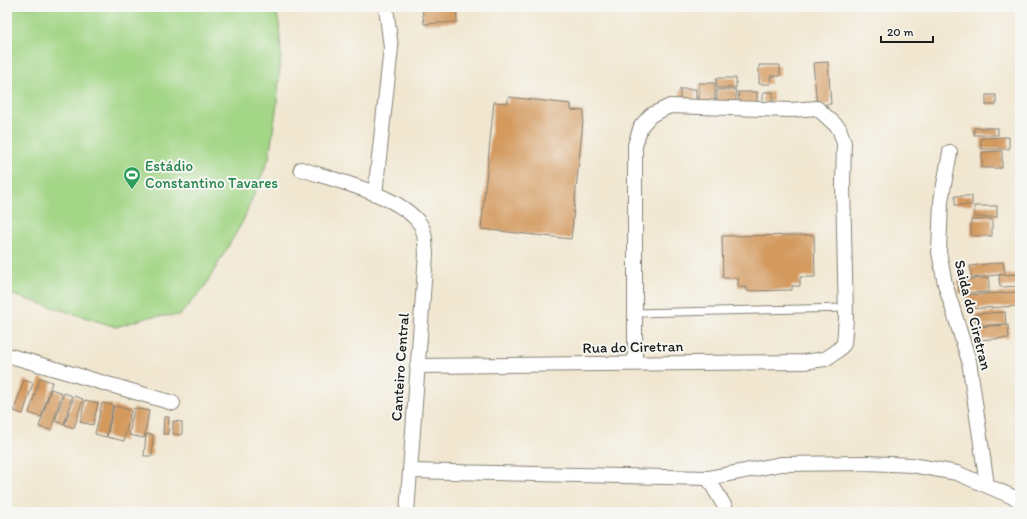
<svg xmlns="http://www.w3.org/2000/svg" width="1027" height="519" font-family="Itim,sans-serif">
<rect width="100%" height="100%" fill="#f6f6f2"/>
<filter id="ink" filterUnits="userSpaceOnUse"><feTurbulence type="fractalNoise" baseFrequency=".025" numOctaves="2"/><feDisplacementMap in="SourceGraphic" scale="8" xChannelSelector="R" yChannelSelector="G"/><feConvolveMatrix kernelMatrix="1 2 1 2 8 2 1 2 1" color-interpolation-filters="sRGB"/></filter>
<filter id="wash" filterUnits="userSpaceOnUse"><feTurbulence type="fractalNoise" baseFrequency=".012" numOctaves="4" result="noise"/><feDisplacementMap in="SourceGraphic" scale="16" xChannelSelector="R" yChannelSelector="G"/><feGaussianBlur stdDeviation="0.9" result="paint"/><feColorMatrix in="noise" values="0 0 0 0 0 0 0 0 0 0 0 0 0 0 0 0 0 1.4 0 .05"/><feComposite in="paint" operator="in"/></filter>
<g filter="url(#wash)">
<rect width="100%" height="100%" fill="#f1e7d1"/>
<!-- green -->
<path fill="#a3d686" stroke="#607951" d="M 7,7 L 275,7 L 279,23 L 281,54 L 277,104 L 269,158 L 243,221 L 205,286 L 180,315 L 150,317 L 116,327 L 7,293 Z"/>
<g id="blocks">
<!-- building -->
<g fill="#d3995d">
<path d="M 456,7 L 457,22 L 424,24 L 422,8 Z"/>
<path d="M 828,62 L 831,104 L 817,105 L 813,63 Z"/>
<path d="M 759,65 L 780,65 L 780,76 L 770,76 L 771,84 L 759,84 Z"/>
<path d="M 716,78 L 736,78 L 736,88 L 717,88 Z"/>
<rect x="699" y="83" width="16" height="22"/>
<rect x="680" y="89" width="16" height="11"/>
<path d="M 717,90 L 736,90 L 736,104 L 717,105 Z"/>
<path d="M 738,92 L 757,92 L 757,103 L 739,103 Z"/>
<path d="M 763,92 L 773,92 L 773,101 L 763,102 Z"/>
<rect x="986" y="95" width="10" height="10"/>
<path d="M 508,97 L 571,104 L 571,110 L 584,111 L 571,239 L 481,229 L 494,102 L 508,103 Z"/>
<rect x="974" y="128" width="24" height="7"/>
<path d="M 1009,137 L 1009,149 L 981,149 L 981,138 Z"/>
<path d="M 1002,151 L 1002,168 L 982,168 L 982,152 Z"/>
<rect x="955" y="196" width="17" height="9"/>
<rect x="974" y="206" width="23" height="11"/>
<path d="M 992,219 L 992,236 L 971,236 L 971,220 Z"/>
<path d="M 814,235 L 815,277 L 800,277 L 800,286 L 792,286 L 792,290 L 747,291 L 747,287 L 738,287 L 738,278 L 723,278 L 722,236 Z"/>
<path d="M 1003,262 L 1005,274 L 972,278 L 970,266 Z"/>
<path d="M 1020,274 L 1020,286 L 1000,287 L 999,275 Z"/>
<path d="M 989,278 L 989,292 L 959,293 L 958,280 Z"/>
<path d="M 1020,292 L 1020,306 L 966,309 L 965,295 Z"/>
<path d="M 1005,312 L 1006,324 L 976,326 L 975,314 Z"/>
<path d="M 1008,325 L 1009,338 L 976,340 L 975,327 Z"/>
<path d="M 40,378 L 52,382 L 41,417 L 29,413 Z"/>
<path d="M 24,380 L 33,383 L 23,414 L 14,411 Z"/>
<path d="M 51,389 L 62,393 L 51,430 L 39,427 Z"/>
<path d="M 64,393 L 72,396 L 64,424 L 55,421 Z"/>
<path d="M 74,396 L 83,399 L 74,428 L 65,425 Z"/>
<path d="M 85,400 L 98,403 L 93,425 L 80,422 Z"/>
<path d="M 102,403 L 113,405 L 106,437 L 95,434 Z"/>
<path d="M 114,406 L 131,410 L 124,441 L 107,437 Z"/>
<path d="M 134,408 L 149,411 L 144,438 L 129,435 Z"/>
<path d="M 164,417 L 169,417 L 168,434 L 163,434 Z"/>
<path d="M 173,421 L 182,422 L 182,435 L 173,434 Z"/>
<path d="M 146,434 L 153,435 L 152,456 L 144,456 Z"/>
</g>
</g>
</g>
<g filter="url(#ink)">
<use href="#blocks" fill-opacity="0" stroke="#868276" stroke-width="1"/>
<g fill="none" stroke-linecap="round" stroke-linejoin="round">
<!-- lane casing -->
<g stroke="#868276" stroke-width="9">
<path id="lane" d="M 636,313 L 846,308"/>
</g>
<!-- street casing -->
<g stroke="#868276" stroke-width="16">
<g id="street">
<path d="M 950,152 L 941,201 L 939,252 L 945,284 L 969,361 L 987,485"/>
<path d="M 301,169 C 334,180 400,195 420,224 C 426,232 425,245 426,254 L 407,512"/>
<path d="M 375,194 L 391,48 L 386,7"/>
<path d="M 7,355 L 173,403"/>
<path d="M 417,366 L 803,362 L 825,359 L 836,352 L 844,344 L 846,318 L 843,185 L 844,143 L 839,128 L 817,108 L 791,110 L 670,106 L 651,115 L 641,126 L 635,145 L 635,364"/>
<path d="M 410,471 L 708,478 L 781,464 L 868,463 L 912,465 L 957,473 L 1020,500"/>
<path d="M 708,478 L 728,512"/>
</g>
</g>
<!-- lane -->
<use href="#lane" stroke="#fff" stroke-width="7"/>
<!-- street -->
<use href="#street" stroke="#fff" stroke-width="14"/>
</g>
</g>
<!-- icons -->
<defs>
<g id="stadium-pin" transform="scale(0.9)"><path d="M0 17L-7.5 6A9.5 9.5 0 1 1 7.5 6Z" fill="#2e9e5b" stroke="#f6f6f2"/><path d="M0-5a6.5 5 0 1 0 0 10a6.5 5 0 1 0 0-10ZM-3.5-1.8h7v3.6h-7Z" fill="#fff"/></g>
</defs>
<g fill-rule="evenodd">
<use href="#stadium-pin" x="132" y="175"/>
</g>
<g text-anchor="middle" stroke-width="4" stroke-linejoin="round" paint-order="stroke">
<!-- leisure labels -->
<g font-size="15" fill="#27864d" stroke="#f6f6f2" text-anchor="start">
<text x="145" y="171">Estádio<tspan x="145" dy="17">Constantino Tavares</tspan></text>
</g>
<!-- street labels -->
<g font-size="15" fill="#1c1c1c" stroke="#f6f6f2">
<text transform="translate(973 315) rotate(76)" y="5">Saida do Ciretran</text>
<text transform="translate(633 347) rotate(-1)" y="5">Rua do Ciretran</text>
<text transform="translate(400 367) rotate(-86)" y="5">Canteiro Central</text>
</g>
</g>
<!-- margin -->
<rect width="1027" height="519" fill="none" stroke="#f6f6f2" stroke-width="24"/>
<!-- scale -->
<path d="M881 36v6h52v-6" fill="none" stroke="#1c1c1c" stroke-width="2"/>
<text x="887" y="36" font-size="12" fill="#1c1c1c" stroke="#f6f6f2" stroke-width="3" paint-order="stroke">20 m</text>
</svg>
